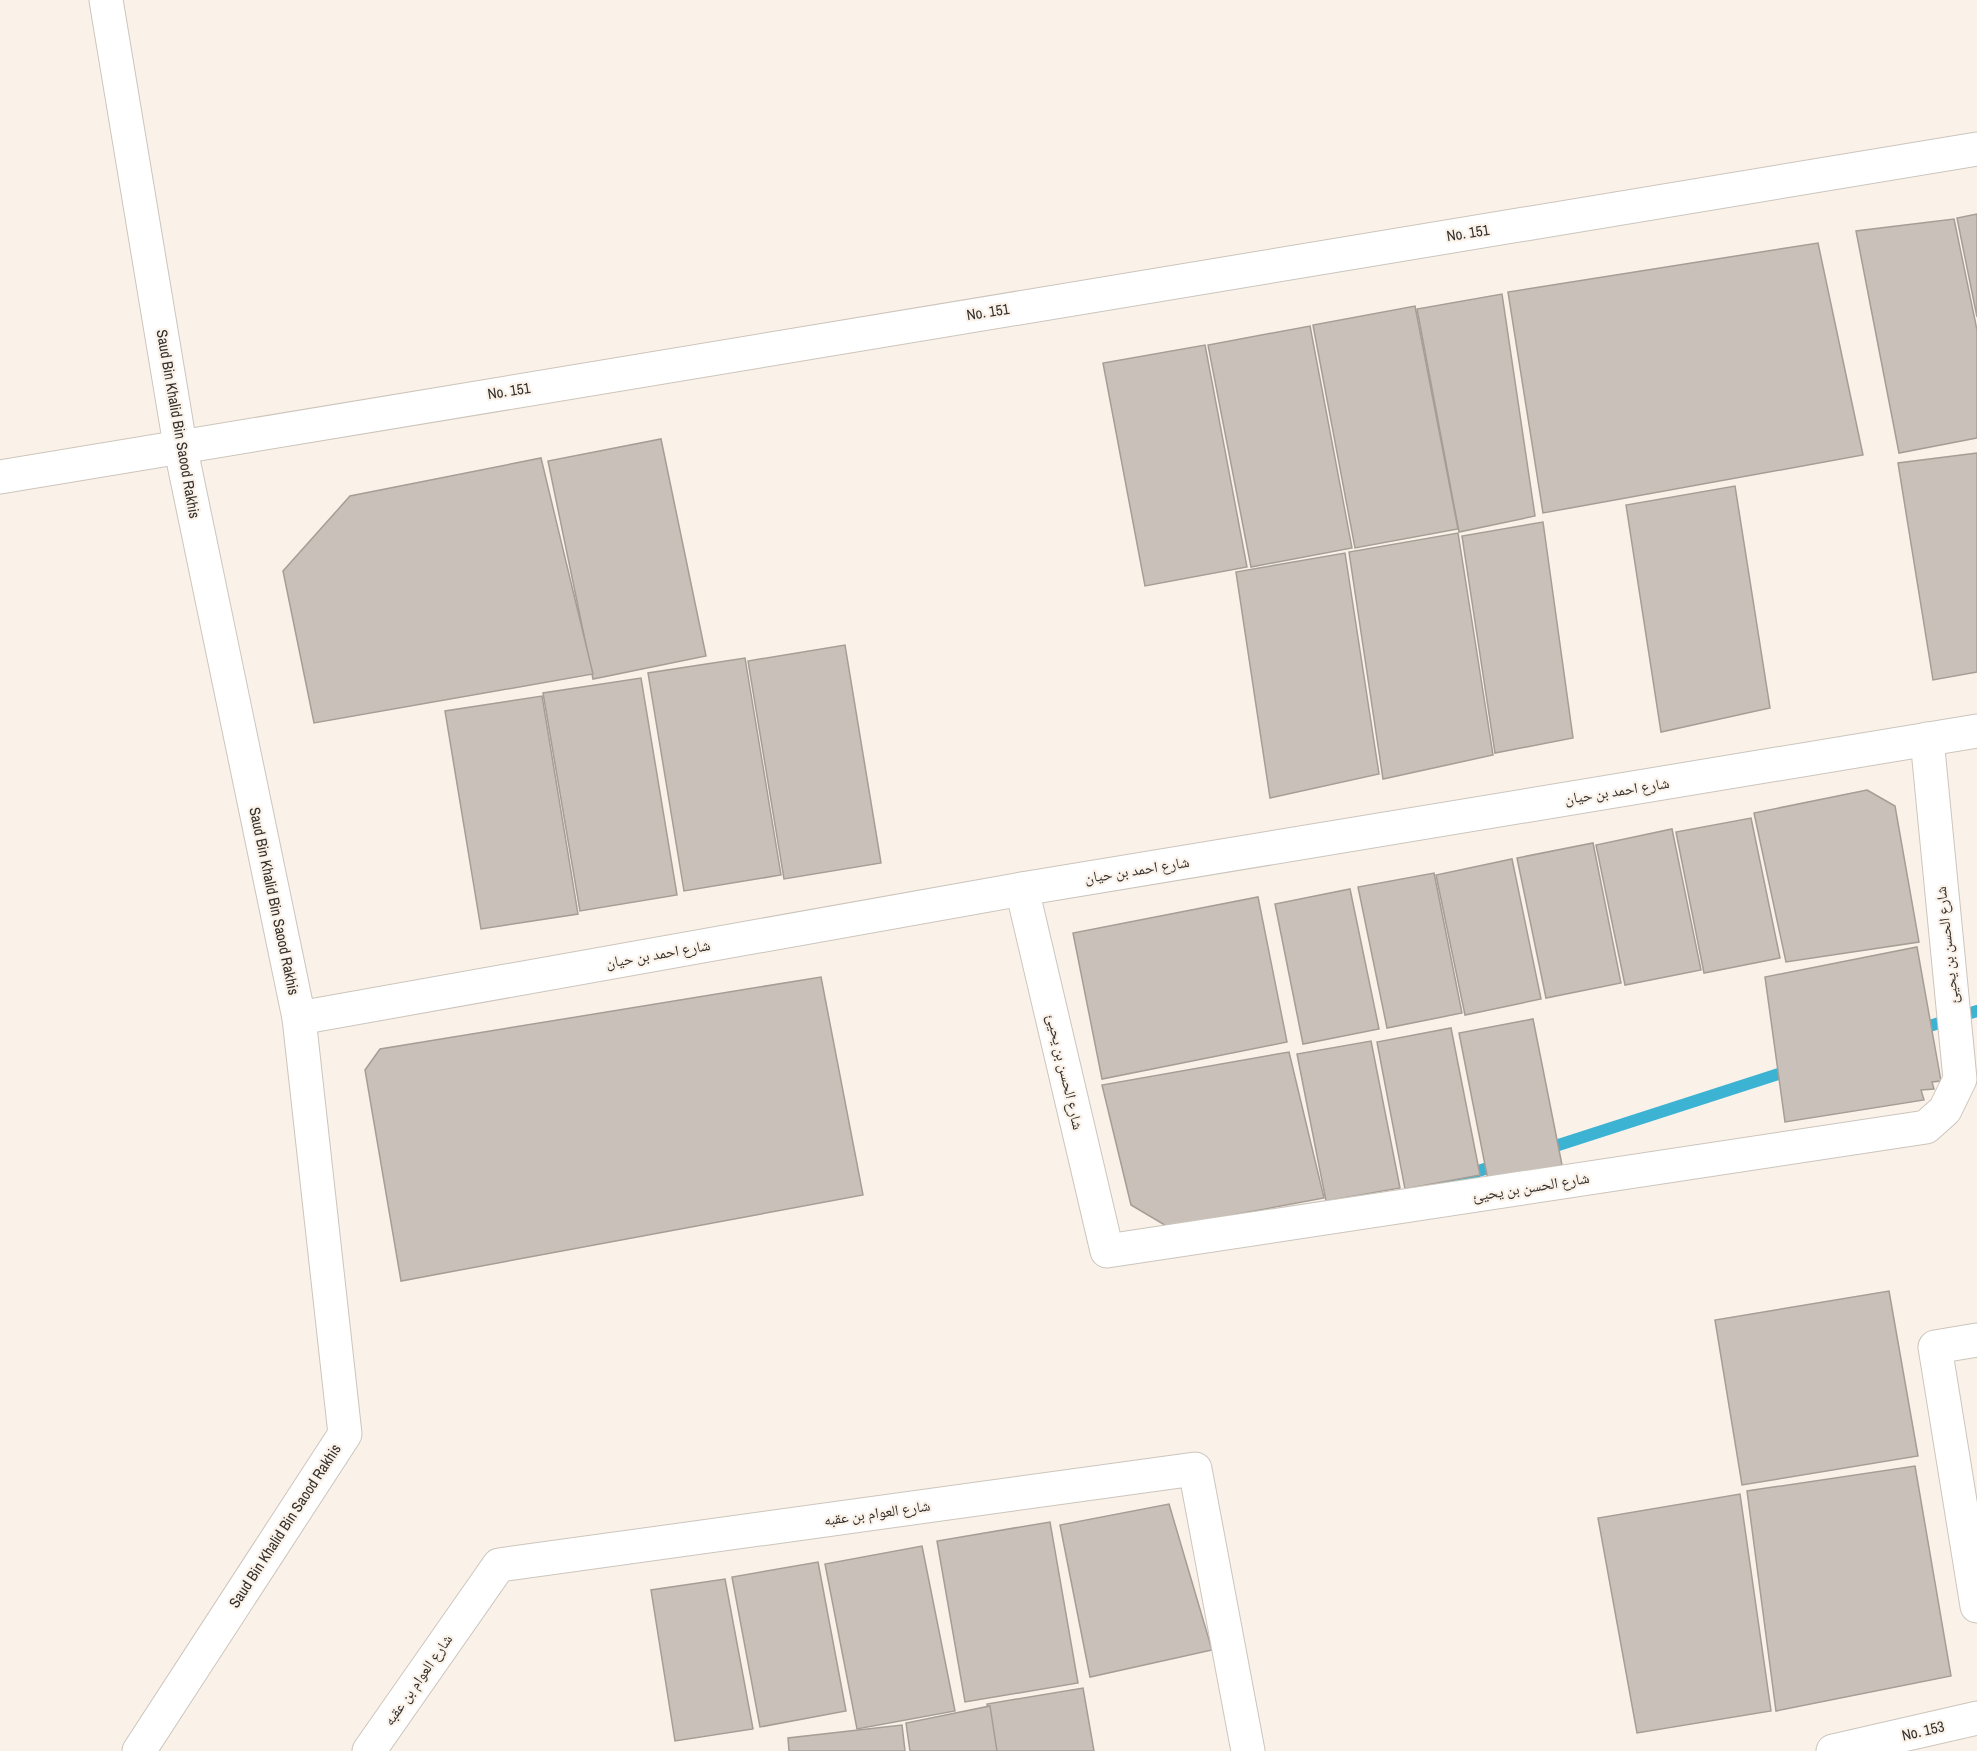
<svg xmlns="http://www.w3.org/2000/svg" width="1977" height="1751" font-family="'Archivo Narrow','Noto Naskh Arabic',sans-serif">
<rect width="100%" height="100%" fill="#faf2e9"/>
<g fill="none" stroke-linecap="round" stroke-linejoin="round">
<!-- stream -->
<g stroke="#3db3d4" stroke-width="12">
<path d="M 1917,1030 L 1977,1011"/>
<path d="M 1543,1150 L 1794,1069"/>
<path d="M 1423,1189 L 1500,1164"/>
</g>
</g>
<!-- building -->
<g fill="#c9c1b9" stroke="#a59e96" stroke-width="1.5">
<path d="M 1977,214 L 1977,317 L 1957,218 Z"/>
<path d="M 1954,219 L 1977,330 L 1977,438 L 1899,453 L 1856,231 Z"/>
<path d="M 1818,243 L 1863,455 L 1543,513 L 1508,292 Z"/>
<path d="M 1502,294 L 1535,516 L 1459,532 L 1417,309 Z"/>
<path d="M 1415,306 L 1458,529 L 1355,548 L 1313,325 Z"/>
<path d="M 1310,326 L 1352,548 L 1251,567 L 1208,345 Z"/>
<path d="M 1205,345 L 1247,567 L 1145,586 L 1103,363 Z"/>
<path d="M 661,439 L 706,656 L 593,679 L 548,461 Z"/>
<path d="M 1977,453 L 1977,672 L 1933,680 L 1898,463 Z"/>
<path d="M 541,458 L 593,674 L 314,723 L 283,571 L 350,496 Z"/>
<path d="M 1735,486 L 1770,708 L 1661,732 L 1626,505 Z"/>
<path d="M 1543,522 L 1573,738 L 1495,753 L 1462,536 Z"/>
<path d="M 1458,533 L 1493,755 L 1383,779 L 1349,552 Z"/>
<path d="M 1345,553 L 1379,774 L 1270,798 L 1236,572 Z"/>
<path d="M 845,645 L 881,863 L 784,879 L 748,661 Z"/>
<path d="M 745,658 L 781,875 L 684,891 L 648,673 Z"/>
<path d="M 641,678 L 677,895 L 580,911 L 543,693 Z"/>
<path d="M 542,696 L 578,914 L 481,929 L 445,711 Z"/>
<path d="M 1867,790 L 1895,806 L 1919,942 L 1786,962 L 1754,813 Z"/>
<path d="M 1751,818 L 1780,958 L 1704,973 L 1676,832 Z"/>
<path d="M 1672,829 L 1701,970 L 1625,985 L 1596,845 Z"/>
<path d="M 1593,843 L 1621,983 L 1546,998 L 1517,858 Z"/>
<path d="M 1512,859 L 1541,999 L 1465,1015 L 1436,875 Z"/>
<path d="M 1434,873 L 1462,1013 L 1387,1028 L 1358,887 Z"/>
<path d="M 1350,889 L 1379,1029 L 1303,1044 L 1275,904 Z"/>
<path d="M 1258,897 L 1287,1042 L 1102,1079 L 1073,933 Z"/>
<path d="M 1917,947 L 1941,1081 L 1932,1082 L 1934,1089 L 1921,1090 L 1924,1100 L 1785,1122 L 1765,977 Z"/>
<path d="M 821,977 L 863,1195 L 401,1281 L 365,1070 L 380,1049 Z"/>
<path d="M 1533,1019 L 1562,1165 L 1488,1180 L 1459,1033 Z"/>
<path d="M 1451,1028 L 1480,1175 L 1405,1189 L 1377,1042 Z"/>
<path d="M 1371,1041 L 1400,1188 L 1326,1201 L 1297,1054 Z"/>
<path d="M 1289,1052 L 1324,1198 L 1168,1227 L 1131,1205 L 1102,1085 Z"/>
<path d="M 1889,1291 L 1918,1456 L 1742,1485 L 1715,1320 Z"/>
<path d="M 1915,1466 L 1951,1676 L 1776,1711 L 1747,1491 Z"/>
<path d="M 1740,1494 L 1771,1711 L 1637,1733 L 1598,1518 Z"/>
<path d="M 1169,1504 L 1212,1650 L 1090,1677 L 1060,1525 Z"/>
<path d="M 1050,1522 L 1078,1683 L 965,1702 L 937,1541 Z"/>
<path d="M 922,1546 L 955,1711 L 857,1729 L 825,1564 Z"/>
<path d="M 818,1562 L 846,1711 L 760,1727 L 732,1577 Z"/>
<path d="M 725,1579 L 753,1729 L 675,1741 L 651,1590 Z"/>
<path d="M 1083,1688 L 1094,1751 L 995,1751 L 987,1704 Z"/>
<path d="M 990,1706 L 997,1751 L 910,1751 L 906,1723 Z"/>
<path d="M 902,1725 L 905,1751 L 789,1751 L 788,1738 Z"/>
</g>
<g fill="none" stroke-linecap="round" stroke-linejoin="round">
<!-- minor casing -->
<g stroke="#ccc5bd" stroke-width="35">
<g id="minor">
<path d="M 106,0 L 180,445 L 299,1018 L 345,1434 L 139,1751"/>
<path d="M 0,477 L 1977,149"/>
<path d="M 1022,889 L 1107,1251 L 1926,1127 L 1945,1110 L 1960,1079 L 1927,739"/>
<path d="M 299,1018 L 1022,889 L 1977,731"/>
<path d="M 1977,1340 L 1935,1347 L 1977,1606"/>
<path d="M 369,1751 L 499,1565 L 1195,1469 L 1248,1751"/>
<path d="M 1833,1751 L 1977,1718"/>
</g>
</g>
<!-- minor -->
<use href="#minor" stroke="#fff" stroke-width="33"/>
</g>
<g text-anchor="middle" stroke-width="4.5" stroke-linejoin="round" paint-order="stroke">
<!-- street labels -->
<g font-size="15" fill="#332f2c" stroke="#faf2e9">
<text transform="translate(1468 233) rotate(-9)" y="5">No. 151</text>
<text transform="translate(988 312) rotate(-9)" y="5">No. 151</text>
<text transform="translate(509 391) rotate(-9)" y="5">No. 151</text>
<text transform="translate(178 424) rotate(80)" y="5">Saud Bin Khalid Bin Saood Rakhis</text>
<text transform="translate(1617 791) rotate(-9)" y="5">شارع احمد بن حيان</text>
<text transform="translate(1137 870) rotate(-9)" y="5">شارع احمد بن حيان</text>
<text transform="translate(274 901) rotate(78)" y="5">Saud Bin Khalid Bin Saood Rakhis</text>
<text transform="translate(1947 945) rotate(-96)" y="5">شارع الحسن بن يحيئ</text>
<text transform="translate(658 954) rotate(-10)" y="5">شارع احمد بن حيان</text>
<text transform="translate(1065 1072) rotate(77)" y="5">شارع الحسن بن يحيئ</text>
<text transform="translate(1531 1187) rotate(-9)" y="5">شارع الحسن بن يحيئ</text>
<text transform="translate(877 1513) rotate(-8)" y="5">شارع العوام بن عقبه</text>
<text transform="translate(285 1526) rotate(-57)" y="5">Saud Bin Khalid Bin Saood Rakhis</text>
<text transform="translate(418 1680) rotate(-55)" y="5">شارع العوام بن عقبه</text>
<text transform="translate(1923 1731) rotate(-13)" y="5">No. 153</text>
</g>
</g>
</svg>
